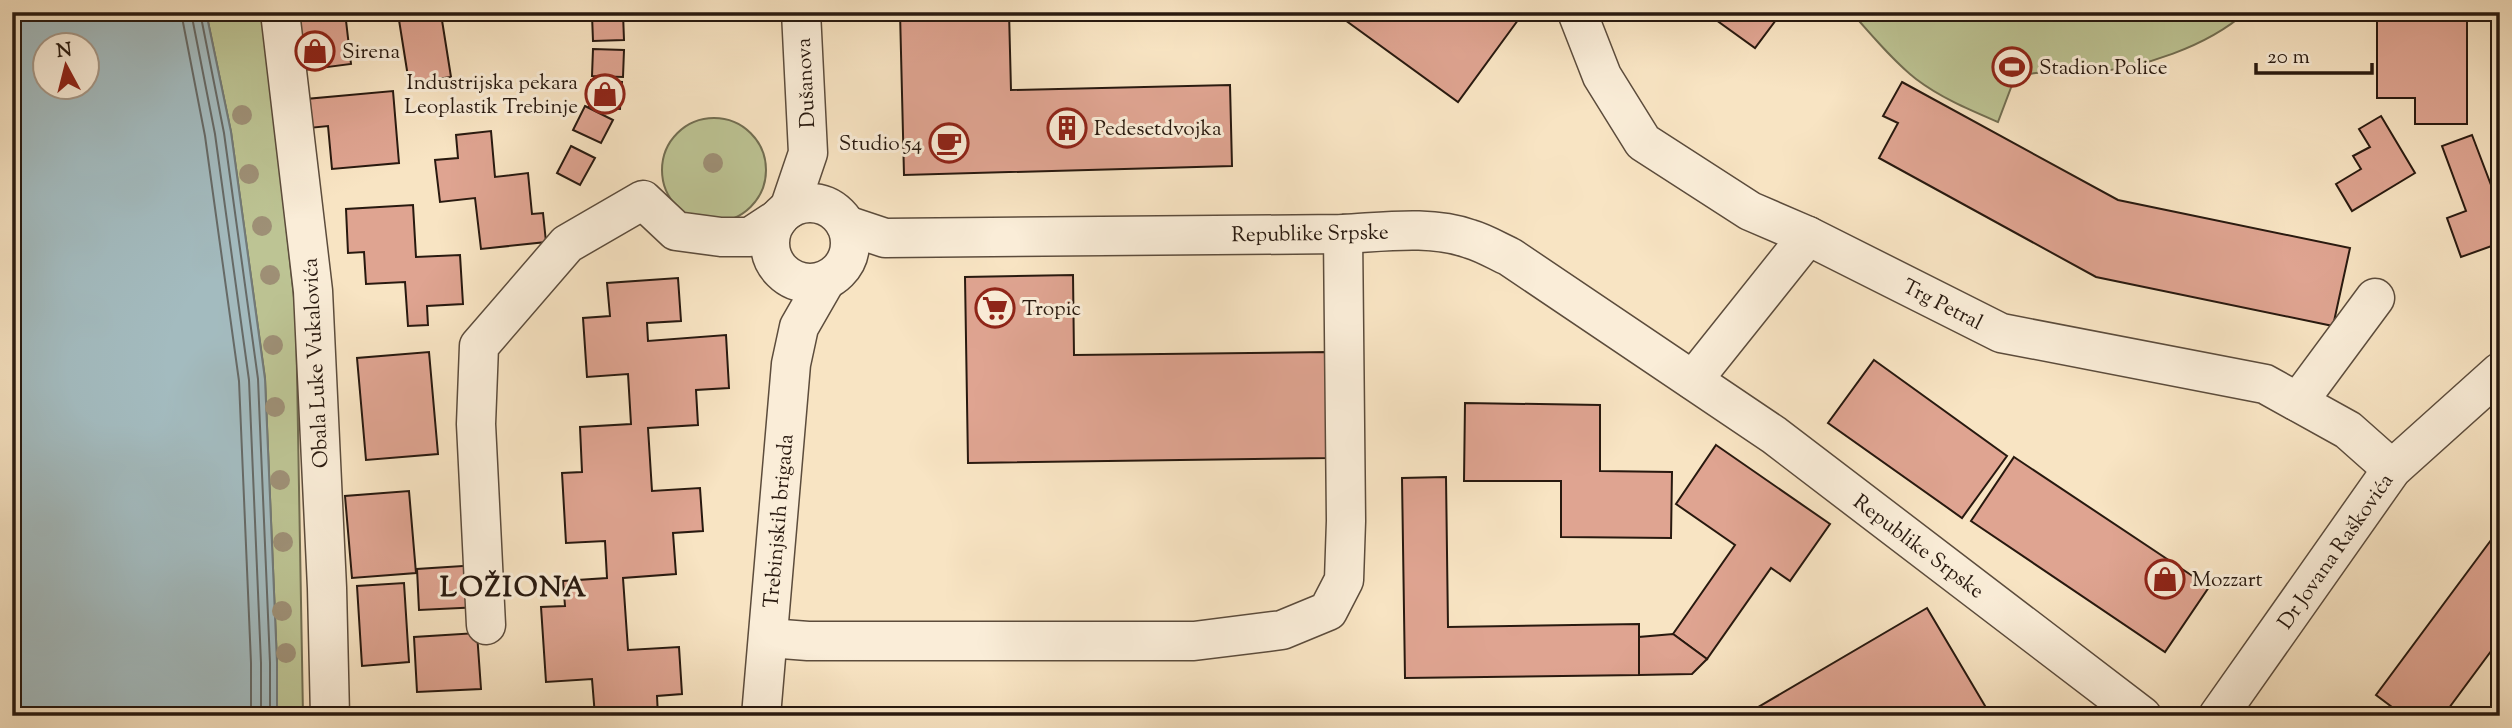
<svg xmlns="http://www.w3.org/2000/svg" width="2512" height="728" font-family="'Sorts Mill Goudy',serif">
<rect width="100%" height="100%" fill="#f8e4c3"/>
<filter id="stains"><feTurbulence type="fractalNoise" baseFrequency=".00286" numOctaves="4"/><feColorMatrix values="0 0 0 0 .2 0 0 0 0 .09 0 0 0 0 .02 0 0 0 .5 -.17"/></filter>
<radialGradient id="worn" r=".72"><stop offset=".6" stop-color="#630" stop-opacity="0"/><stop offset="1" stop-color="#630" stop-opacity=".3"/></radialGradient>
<!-- green -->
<g fill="#bdc494" stroke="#726e52" stroke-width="2">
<path d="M 206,12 L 263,12 L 296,316 L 303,716 L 277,716 L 277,663 L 265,378 L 231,132 Z"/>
<path d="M 1851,12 L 2246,12 C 2208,46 2141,69 2091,72 C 2063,74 2042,69 2015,77 L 1998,122 C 1970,110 1941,98 1916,79 C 1892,60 1872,35 1851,12 Z"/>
<circle cx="714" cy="170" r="52"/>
</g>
<!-- water -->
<path fill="#a3bbbf" stroke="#727a79" stroke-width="2" fill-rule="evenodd" d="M 12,12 L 206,12 L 231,132 L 265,379 L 277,663 L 277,716 L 12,716 ZM 46,46 L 88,46 L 88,88 L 46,88 Z"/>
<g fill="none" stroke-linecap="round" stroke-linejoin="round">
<!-- shore -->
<g stroke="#666a67" stroke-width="2">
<path d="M 181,12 L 205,136 L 239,381 L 251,663 L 251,716"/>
<path d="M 191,12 L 215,134 L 249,380 L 261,663 L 261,716"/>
<path d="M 200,12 L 224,133 L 258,379 L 270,663 L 270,716"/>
</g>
</g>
<!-- building -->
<g fill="#dfa491" stroke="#28190f" stroke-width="2">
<path d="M 291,12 L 345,12 L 351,64 L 297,71 Z"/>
<path d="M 900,12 L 1009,12 L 1011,90 L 1230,85 L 1232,166 L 904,175 Z"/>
<path d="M 1334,12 L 1516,12 L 1521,16 L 1458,102 Z"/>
<path d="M 1705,12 L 1782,12 L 1755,48 Z"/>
<path d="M 2377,12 L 2467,12 L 2467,124 L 2415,124 L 2415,98 L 2377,98 Z"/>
<path d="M 623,13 L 624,40 L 593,41 L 592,15 Z"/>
<path d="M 441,14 L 451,77 L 409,83 L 399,20 Z"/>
<path d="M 593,49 L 624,50 L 623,77 L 592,76 Z"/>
<path d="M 591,80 L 622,82 L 620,109 L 589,107 Z"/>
<path d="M 1902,82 L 2118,200 L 2350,248 L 2333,326 L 2096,277 L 1879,158 L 1898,123 L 1883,116 Z"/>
<path d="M 393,91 L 399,163 L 332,169 L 328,126 L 309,128 L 306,99 Z"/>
<path d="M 585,106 L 613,120 L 601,143 L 573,130 Z"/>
<path d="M 2381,116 L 2415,173 L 2352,211 L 2336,184 L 2361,169 L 2353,156 L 2370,147 L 2359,129 Z"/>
<path d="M 491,131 L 495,177 L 528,173 L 532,214 L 543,213 L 546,242 L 481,249 L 475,198 L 440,202 L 435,160 L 458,158 L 456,135 Z"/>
<path d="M 2472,135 L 2496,198 L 2500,197 L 2500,243 L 2461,257 L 2447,218 L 2466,211 L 2442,146 Z"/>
<path d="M 571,146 L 595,158 L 580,185 L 557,173 Z"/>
<path d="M 413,205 L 416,257 L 460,255 L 463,304 L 427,306 L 428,325 L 408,326 L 405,282 L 366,284 L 364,252 L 348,253 L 346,209 Z"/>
<path d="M 1073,275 L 1074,355 L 1329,352 L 1330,458 L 968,463 L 965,277 Z"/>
<path d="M 678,278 L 681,321 L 647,323 L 648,341 L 726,335 L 729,388 L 696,390 L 698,425 L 648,428 L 652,491 L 700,488 L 703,531 L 673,533 L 676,574 L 623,578 L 628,650 L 679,647 L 682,694 L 657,696 L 658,716 L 595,716 L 592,679 L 546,682 L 541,607 L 565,606 L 563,581 L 607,578 L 605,541 L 566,543 L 562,473 L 582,472 L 580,427 L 631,424 L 628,374 L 587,377 L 583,318 L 610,316 L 607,283 Z"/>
<path d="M 429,352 L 438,454 L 366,460 L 357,358 Z"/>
<path d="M 1874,360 L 2007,456 L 1962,518 L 1828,423 Z"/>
<path d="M 1465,403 L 1600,405 L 1600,471 L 1672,472 L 1671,538 L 1561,537 L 1561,481 L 1464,481 Z"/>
<path d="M 1716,445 L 1830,524 L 1790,581 L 1771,568 L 1707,659 L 1673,634 L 1735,545 L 1676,504 Z"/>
<path d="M 2014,457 L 2209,587 L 2165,652 L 1971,521 Z"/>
<path d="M 1446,477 L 1448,627 L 1639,624 L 1639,675 L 1405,678 L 1402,478 Z"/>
<path d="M 409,491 L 416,573 L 352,578 L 345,496 Z"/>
<path d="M 2497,532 L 2500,534 L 2500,639 L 2443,716 L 2404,716 L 2376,695 Z"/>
<path d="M 478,565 L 481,607 L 419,610 L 417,569 Z"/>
<path d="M 404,583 L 409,662 L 362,666 L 357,586 Z"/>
<path d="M 1927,608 L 1991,716 L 1743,716 Z"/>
<path d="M 477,633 L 481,689 L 417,692 L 414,637 Z"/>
<path d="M 1673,634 L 1707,659 L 1692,674 L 1639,675 L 1639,637 Z"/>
<path d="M 858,712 L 1060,715 L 1060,716 L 858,716 Z"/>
</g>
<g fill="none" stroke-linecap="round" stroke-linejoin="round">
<!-- minor casing -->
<g stroke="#5c4c3c" stroke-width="41">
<g id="minor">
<path d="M 280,12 L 313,291 L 327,588 L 330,716"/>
<path d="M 1577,12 L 1602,76 L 1643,142 L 1750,211 L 1808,236 L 2001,333 L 2265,384 L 2348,430 L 2392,469"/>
<circle cx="810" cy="243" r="40"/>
<path d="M 789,209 L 808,153 L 801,12"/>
<path d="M 846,225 L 885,238 L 1343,234 C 1384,232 1430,225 1470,239 C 1484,243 1497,251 1510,257 L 1774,435 L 2142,716"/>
<path d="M 1693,380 L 1808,236"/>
<path d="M 2298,402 L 2375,298"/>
<path d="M 486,625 L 476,424 L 479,346 L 567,244 L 643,200 L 676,231 L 721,237 L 750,237 L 779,218"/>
<path d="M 769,638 L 808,641 L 1194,641 L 1282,630 L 1328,611 L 1344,580 L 1346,521 L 1343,234"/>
<path d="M 761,716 L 791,364 L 799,327 L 826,280"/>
<path d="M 2218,716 L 2392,469 L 2500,372"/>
</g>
</g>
<!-- minor -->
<use href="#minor" stroke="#faedd8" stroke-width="38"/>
</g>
<!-- trees -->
<g fill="#9e9076">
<circle cx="242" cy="115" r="10"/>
<circle cx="713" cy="163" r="10"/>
<circle cx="249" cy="174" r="10"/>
<circle cx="262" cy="226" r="10"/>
<circle cx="270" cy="275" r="10"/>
<circle cx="273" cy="345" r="10"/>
<circle cx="275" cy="407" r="10"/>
<circle cx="280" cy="480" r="10"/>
<circle cx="283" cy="542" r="10"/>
<circle cx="282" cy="611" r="10"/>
<circle cx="286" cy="653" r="10"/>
</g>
<!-- icons -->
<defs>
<g id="shop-ring" transform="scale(2.0125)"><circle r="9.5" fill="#faedd8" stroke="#8f2418" stroke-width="1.5"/><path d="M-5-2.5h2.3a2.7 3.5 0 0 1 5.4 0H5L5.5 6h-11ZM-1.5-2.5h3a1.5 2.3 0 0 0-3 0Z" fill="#8f2418"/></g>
<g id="stadium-ring" transform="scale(2.0125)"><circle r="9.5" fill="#faedd8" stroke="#8f2418" stroke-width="1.5"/><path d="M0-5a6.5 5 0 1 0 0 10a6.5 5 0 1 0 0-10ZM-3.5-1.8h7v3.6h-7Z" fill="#8f2418"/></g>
<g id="building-ring" transform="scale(2.0125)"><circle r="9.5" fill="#faedd8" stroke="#8f2418" stroke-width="1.5"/><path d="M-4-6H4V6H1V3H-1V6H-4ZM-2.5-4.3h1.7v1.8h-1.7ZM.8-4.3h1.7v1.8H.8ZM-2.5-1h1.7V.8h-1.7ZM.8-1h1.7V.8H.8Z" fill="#8f2418"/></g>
<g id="cafe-ring" transform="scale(2.0125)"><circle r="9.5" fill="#faedd8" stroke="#8f2418" stroke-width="1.5"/><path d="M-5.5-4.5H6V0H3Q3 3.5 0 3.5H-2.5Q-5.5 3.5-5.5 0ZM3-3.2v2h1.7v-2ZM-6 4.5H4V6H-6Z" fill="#8f2418"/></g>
<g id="supermarket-ring" transform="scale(2.0125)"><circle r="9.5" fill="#faedd8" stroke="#8f2418" stroke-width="1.5"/><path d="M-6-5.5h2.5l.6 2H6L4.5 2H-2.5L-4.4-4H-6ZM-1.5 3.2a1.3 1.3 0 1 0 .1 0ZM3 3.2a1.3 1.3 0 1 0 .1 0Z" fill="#8f2418"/></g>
</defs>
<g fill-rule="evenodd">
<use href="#shop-ring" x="315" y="51"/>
<use href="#stadium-ring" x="2012" y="67"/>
<use href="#shop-ring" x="605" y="94"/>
<use href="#building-ring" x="1067" y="128"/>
<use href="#cafe-ring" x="949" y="143"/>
<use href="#supermarket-ring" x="995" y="308"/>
<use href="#shop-ring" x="2165" y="579"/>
</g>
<g text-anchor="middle" stroke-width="6" stroke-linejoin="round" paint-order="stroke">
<!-- poi labels -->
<g font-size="21" fill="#28190f" stroke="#faedd8" text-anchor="start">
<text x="342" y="58">Sirena</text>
<text x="2039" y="74">Stadion Police</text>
<text x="578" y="89" text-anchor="end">Industrijska pekara<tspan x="578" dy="24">Leoplastik Trebinje</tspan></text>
<text x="1094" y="135">Pedesetdvojka</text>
<text x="922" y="150" text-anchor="end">Studio 54</text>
<text x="1022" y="315">Tropic</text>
<text x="2192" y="586">Mozzart</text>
</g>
<!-- street labels -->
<g font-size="21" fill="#28190f" stroke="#faedd8">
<text transform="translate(805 83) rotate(-93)" y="7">Dušanova</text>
<text transform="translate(1310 233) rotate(-1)" y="7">Republike Srpske</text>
<text transform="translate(1943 304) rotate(27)" y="7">Trg Petral</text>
<text transform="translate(315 363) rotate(-93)" y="7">Obala Luke Vukalovića</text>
<text transform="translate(778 521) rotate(-85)" y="7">Trebinjskih brigada</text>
<text transform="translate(1919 546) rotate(37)" y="7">Republike Srpske</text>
<text transform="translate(2335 551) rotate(-55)" y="7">Dr Jovana Raškovića</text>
</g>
<!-- district labels -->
<g font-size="28" font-weight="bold" letter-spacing="2" fill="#28190f" stroke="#faedd8">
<text x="514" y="596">LOŽIONA</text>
</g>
</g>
<!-- margin -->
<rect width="2512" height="728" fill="none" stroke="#f8e4c3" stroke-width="42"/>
<rect x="14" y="14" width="2484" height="700" fill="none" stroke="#28190f" stroke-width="3.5"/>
<rect x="21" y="21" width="2470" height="686" fill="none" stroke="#28190f" stroke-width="2"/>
<!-- north arrow -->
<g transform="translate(66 66) rotate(353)"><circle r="33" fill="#faedd8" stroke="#a69888" stroke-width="2"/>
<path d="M0-5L12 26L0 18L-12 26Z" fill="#8f2418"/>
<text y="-10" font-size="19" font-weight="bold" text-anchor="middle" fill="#28190f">N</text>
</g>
<!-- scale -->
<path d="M2256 63v10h116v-10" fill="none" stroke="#28190f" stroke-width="3.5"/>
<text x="2267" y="63" font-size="21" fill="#28190f" stroke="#faedd8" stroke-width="5" paint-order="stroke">20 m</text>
<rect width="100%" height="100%" filter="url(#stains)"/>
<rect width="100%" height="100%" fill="url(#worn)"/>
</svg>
